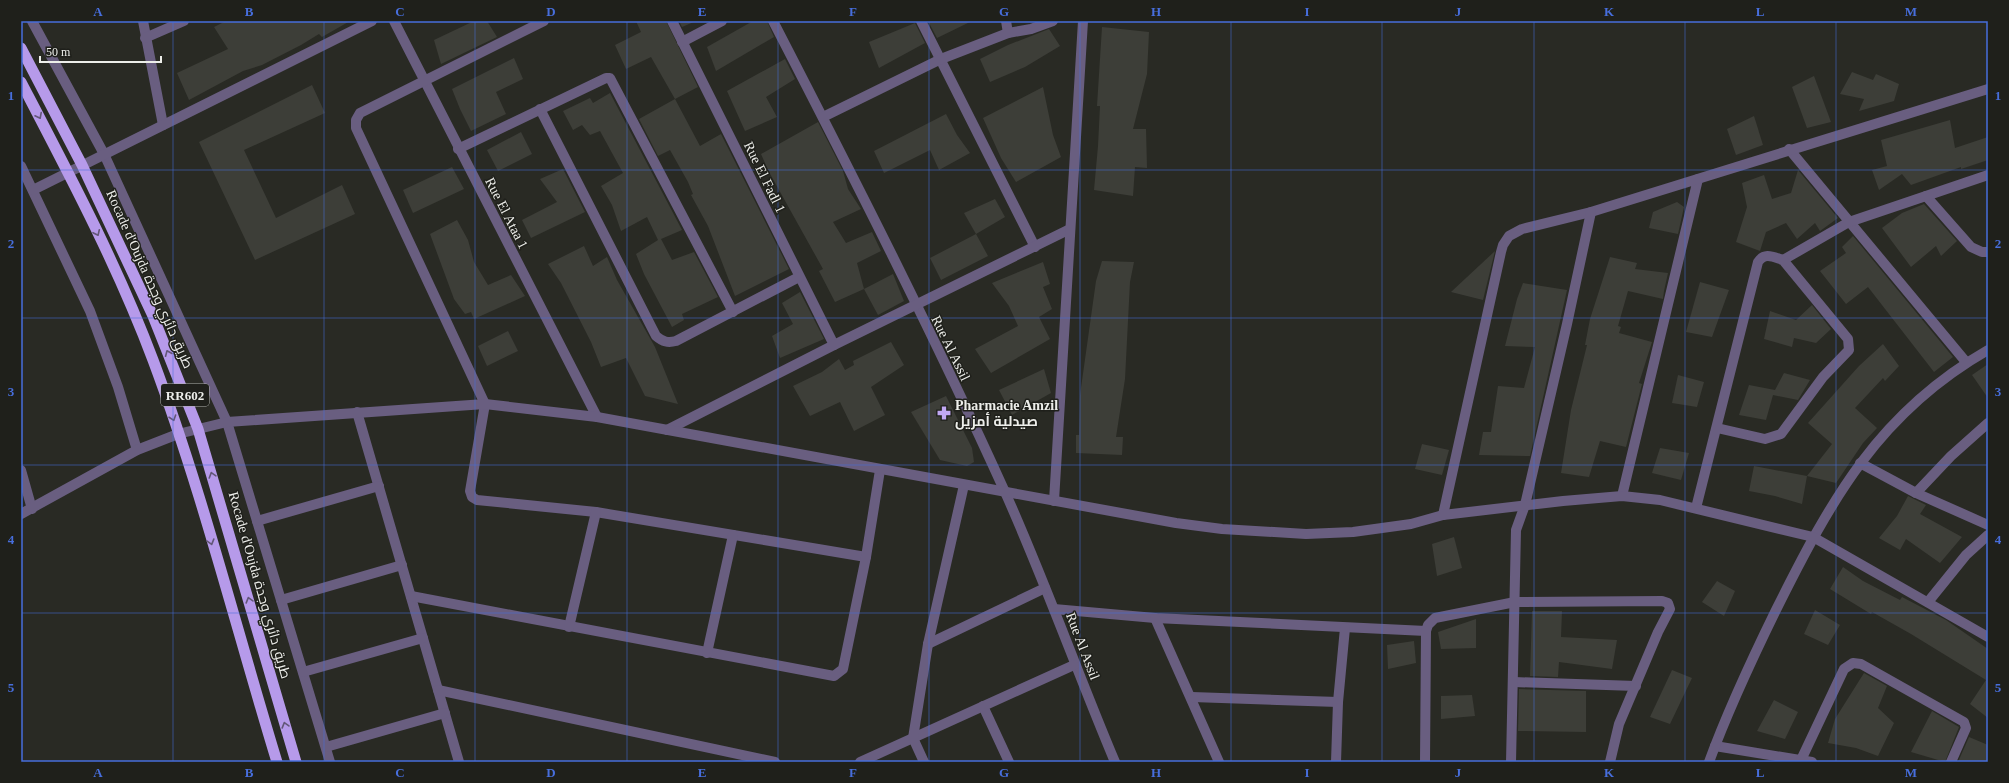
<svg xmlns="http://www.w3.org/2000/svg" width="2009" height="783" font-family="'Times New Roman',Cairo,serif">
<rect width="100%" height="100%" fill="#292a24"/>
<!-- building -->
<g fill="#3d3e38">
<path d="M 226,21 L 350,21 L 322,37 L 319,34 L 301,45 L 262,65 L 243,71 L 189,100 L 177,73 L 228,49 L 214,27 Z"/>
<path d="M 474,21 L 487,21 L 497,37 L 441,64 L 434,40 Z"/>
<path d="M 636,21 L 666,21 L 698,87 L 675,99 L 651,57 L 626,69 L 615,45 L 641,32 Z"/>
<path d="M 679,21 L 696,21 L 682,27 Z"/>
<path d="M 753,21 L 767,21 L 774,37 L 716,71 L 707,47 Z"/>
<path d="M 928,21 L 972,21 L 937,38 Z"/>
<path d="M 915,23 L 925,43 L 879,68 L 869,42 Z"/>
<path d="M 1102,27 L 1149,32 L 1147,74 L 1133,129 L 1146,129 L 1147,168 L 1135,167 L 1133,196 L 1094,190 L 1098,146 L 1100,106 L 1097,106 Z"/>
<path d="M 1049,29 L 1060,46 L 1025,67 L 990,82 L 980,59 L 1008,45 Z"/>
<path d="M 514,58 L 523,79 L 496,92 L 506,114 L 471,131 L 460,109 L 452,89 Z"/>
<path d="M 785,59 L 795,79 L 766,97 L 777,117 L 745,131 L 727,91 Z"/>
<path d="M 1852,72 L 1873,80 L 1876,74 L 1899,84 L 1894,101 L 1859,111 L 1864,99 L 1840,94 Z"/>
<path d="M 1814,76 L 1831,122 L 1807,128 L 1792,87 Z"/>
<path d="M 312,85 L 325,113 L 244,150 L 276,218 L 342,185 L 355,214 L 255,260 L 199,142 Z"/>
<path d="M 1043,87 L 1053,135 L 1061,157 L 1016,182 L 1001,158 L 983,118 Z"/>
<path d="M 610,93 L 682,230 L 661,239 L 672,260 L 694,252 L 718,297 L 682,314 L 684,320 L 672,327 L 644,274 L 636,254 L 658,240 L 647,217 L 621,231 L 612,205 L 601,186 L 623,173 L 600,131 L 590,135 L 582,125 L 573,130 L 563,111 L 590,98 L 593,103 Z"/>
<path d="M 675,99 L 700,146 L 721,134 L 789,269 L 735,296 L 708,226 L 691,195 L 693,194 L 688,182 L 670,150 L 658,156 L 639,119 Z"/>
<path d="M 946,114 L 957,135 L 970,153 L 939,170 L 930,150 L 884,173 L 874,151 Z"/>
<path d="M 1754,116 L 1763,145 L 1736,155 L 1727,129 Z"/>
<path d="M 1950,120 L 1955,148 L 1988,137 L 1988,160 L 1961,169 L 1961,167 L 1911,185 L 1902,174 L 1879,190 L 1872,170 L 1887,166 L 1881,140 Z"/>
<path d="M 818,122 L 843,171 L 848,189 L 861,209 L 833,222 L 846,243 L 872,232 L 881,251 L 857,263 L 864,289 L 835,302 L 819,271 L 823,269 L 769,172 L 761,154 Z"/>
<path d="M 521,132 L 532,154 L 498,171 L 487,150 Z"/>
<path d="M 452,167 L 464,189 L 413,213 L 403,190 Z"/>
<path d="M 563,169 L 585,212 L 531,238 L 522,220 L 557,202 L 540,179 Z"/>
<path d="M 1798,170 L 1838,218 L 1820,231 L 1815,223 L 1797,239 L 1786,223 L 1766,232 L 1760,251 L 1736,242 L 1747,207 L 1742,183 L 1764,175 L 1772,199 L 1791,193 Z"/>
<path d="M 995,199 L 1005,217 L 976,234 L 964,213 Z"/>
<path d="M 1677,202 L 1684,207 L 1678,234 L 1649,228 L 1653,212 Z"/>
<path d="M 1924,204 L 1957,241 L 1941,256 L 1936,246 L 1911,267 L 1882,228 L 1902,213 Z"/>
<path d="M 457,220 L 468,240 L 474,262 L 488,285 L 511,275 L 525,296 L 474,319 L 471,312 L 465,314 L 454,299 L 430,234 Z"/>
<path d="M 976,234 L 988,256 L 941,280 L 930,258 Z"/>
<path d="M 1853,236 L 1953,357 L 1934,372 L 1868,287 L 1846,304 L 1820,271 L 1846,253 L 1842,247 Z"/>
<path d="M 584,246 L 593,266 L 607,257 L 617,280 L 655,347 L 678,404 L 645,396 L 626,358 L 601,367 L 591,342 L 561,283 L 548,264 Z"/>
<path d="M 1495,251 L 1483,300 L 1451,292 Z"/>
<path d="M 1610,257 L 1637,263 L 1635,269 L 1668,273 L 1664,291 L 1663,299 L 1628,291 L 1618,326 L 1621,327 L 1619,333 L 1652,342 L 1639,383 L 1642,384 L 1626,447 L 1600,441 L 1589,477 L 1561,473 L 1571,410 L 1587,345 L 1585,345 L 1590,319 Z"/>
<path d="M 1102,261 L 1134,262 L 1130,282 L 1125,379 L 1116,437 L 1123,437 L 1122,455 L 1076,453 L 1076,435 L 1079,435 L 1080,395 L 1096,281 Z"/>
<path d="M 1043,262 L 1050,284 L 1043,287 L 1052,309 L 1039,317 L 1050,339 L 991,373 L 975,349 L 1018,326 L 1009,306 L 992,283 Z"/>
<path d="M 893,274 L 904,301 L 878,315 L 864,289 Z"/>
<path d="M 1700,282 L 1729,290 L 1712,337 L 1686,332 Z"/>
<path d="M 1523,283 L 1567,290 L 1530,456 L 1479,455 L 1483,432 L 1491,432 L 1498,386 L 1524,388 L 1535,347 L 1505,346 L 1517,299 Z"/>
<path d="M 800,292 L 824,339 L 780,358 L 772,336 L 793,324 L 782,303 Z"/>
<path d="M 1812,305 L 1831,329 L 1816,343 L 1794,338 L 1792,347 L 1764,339 L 1770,311 L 1796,320 Z"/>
<path d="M 508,331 L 518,351 L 487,366 L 478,346 Z"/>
<path d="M 891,342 L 904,365 L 871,387 L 885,415 L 854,431 L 840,402 L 810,416 L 793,386 L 822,372 L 839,359 L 845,370 L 854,365 L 853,361 Z"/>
<path d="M 1883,344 L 1899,366 L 1885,381 L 1883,378 L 1855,408 L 1877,428 L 1863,443 L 1836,483 L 1807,476 L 1832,444 L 1808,423 L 1859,366 Z"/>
<path d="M 1988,364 L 1988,398 L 1972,375 Z"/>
<path d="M 1044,369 L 1051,393 L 1012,415 L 999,390 Z"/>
<path d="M 1784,373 L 1810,380 L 1798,400 L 1773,395 L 1766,420 L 1739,415 L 1749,385 L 1775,390 Z"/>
<path d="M 1678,375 L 1704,382 L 1697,407 L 1672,403 Z"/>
<path d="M 946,396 L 972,448 L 974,462 L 967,466 L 940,460 L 911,412 Z"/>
<path d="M 1422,444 L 1449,450 L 1442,475 L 1415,469 Z"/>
<path d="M 1660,448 L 1689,453 L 1681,480 L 1652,473 Z"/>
<path d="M 1754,466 L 1807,476 L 1802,504 L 1775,496 L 1749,491 Z"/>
<path d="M 1908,496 L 1926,505 L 1920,514 L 1962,537 L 1940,563 L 1906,539 L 1900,550 L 1879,538 L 1897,516 Z"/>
<path d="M 1454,537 L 1462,568 L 1437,576 L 1432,544 Z"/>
<path d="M 1843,567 L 1863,581 L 1900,600 L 1902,597 L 1946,620 L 1988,649 L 1988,718 L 1970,704 L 1986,680 L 1911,634 L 1872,612 L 1871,614 L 1830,589 Z"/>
<path d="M 1717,581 L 1735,591 L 1724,616 L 1702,602 Z"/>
<path d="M 1815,610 L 1840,625 L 1828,645 L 1804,634 Z"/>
<path d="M 1532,611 L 1562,611 L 1561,637 L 1617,640 L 1612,669 L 1559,662 L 1558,677 L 1530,676 Z"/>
<path d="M 1476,619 L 1476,648 L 1441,649 L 1438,632 Z"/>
<path d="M 1414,641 L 1416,663 L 1388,669 L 1387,645 Z"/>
<path d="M 1672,670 L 1692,678 L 1670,724 L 1650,717 Z"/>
<path d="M 1864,673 L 1887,686 L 1878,708 L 1894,723 L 1878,756 L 1856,748 L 1828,743 L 1835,719 Z"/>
<path d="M 1519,689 L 1586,691 L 1586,732 L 1518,731 Z"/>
<path d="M 1472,695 L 1475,716 L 1441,719 L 1441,696 Z"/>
<path d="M 1774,700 L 1798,712 L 1785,739 L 1757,731 Z"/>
<path d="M 1932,711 L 1959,727 L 1945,762 L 1911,752 Z"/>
<path d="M 1969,737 L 1988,745 L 1988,762 L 1958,762 Z"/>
</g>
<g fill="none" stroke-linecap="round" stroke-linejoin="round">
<!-- minor -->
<g stroke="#695e80" stroke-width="10">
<path d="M 32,21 L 104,154 L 227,422 L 330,762"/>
<path d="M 143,21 L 163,125"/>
<path d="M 394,21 L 597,417"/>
<path d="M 544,21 L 360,113 L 356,120 L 356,128 L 485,404 L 470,491 L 472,497 L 477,500 L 596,512 L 866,557"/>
<path d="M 672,21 L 834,345"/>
<path d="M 773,21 C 853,176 933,333 1005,492 C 1045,581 1077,672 1115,762"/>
<path d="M 921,21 L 1035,247"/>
<path d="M 1006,21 L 1008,33"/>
<path d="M 145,38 L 184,21"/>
<path d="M 682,42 L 722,21"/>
<path d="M 540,109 L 656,336 C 663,342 668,343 676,341 L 799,277"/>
<path d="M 823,117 L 941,59 L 1008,33 L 1031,29 L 1053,21"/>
<path d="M 458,149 L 606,78 L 610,78 L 733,312"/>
<path d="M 1789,149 L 1966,362"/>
<path d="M 21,166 L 90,311 L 118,387 L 137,450"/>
<path d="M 33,190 L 372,21"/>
<path d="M 1926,196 L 1971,247 L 1982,252 L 1988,252"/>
<path d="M 1783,260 L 1849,222 L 1988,175"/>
<path d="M 357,412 L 459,762"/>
<path d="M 667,430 L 834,345 L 1070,229"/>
<path d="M 1860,463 L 1916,493 L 1988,525"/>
<path d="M 21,470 L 32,509"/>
<path d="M 1916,493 L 1951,456 L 1988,423"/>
<path d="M 1622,496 L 1698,179"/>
<path d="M 1054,501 L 1083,21"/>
<path d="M 1696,508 L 1758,262 C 1765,252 1773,257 1783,260 L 1848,339 L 1849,350 L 1823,377 L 1781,434 L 1765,439 L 1717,428"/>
<path d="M 21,514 L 137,450 L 178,434"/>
<path d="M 1443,515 L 1501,252 L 1503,245 L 1509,236 L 1522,229 L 1591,212 L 1988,89"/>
<path d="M 257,521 L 379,486"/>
<path d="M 411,596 L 834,676 L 843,669 L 866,557 L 880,470"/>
<path d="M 281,600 L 402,565"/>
<path d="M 1928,602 L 1966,555 L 1988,535"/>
<path d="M 1054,609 L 1155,618 L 1426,631"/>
<path d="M 1155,618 L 1219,762"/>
<path d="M 569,627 L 596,512"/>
<path d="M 928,644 L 1045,588"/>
<path d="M 707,653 L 733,535"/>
<path d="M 303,672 L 423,638"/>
<path d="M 1514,682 L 1636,686"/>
<path d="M 438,690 L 775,762"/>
<path d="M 1192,697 L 1338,702"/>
<path d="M 983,706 L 1009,762"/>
<path d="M 1715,746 L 1812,762"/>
<path d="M 326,747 L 445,713"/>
<path d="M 1801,760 L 1844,669 L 1853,663 L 1861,664 L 1964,722 L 1966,728 L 1951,762"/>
<path d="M 860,762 L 1074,665"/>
<path d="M 924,762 L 913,738 L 928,644 L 964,485"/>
<path d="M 1336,762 L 1338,702 L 1345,628"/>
<path d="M 1425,762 L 1426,631 L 1428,625 L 1435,618 L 1515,602 L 1662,601 L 1668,603 L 1670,609 L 1658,632 L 1619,724 L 1610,762"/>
<path d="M 1511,762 L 1516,530 L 1525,505 L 1567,324 L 1591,212"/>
<path d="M 1709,762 C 1728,710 1752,659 1776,610 C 1831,500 1878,413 1988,350"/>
</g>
<!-- tertiary -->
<path stroke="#695e80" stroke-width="10" d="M 178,434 L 227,422 L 485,404 L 597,417 L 1176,523 L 1222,529 L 1306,534 L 1353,532 L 1411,524 L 1443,515 L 1563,501 L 1622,496 L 1660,500 L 1813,537 L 1988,637"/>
<!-- trunk -->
<g stroke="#b69aea" stroke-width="11">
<path d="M 21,48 L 82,165 L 153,316 L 198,429 L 296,762"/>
<path d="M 21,82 C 68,172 117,264 153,360 C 202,491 236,628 277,762"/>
</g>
</g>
<!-- one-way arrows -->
<defs><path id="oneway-chevron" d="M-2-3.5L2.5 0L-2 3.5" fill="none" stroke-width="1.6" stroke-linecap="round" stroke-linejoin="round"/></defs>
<g stroke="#635778">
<use href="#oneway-chevron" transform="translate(39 116) rotate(63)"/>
<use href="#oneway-chevron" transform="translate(97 233) rotate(65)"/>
<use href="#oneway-chevron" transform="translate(168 353) rotate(-113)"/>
<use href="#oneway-chevron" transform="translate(173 418) rotate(71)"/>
<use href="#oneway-chevron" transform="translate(212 475) rotate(-107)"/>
<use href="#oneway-chevron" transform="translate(211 542) rotate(74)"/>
<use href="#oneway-chevron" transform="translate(249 600) rotate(-106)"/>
<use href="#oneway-chevron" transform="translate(285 725) rotate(-106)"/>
</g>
<!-- grid -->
<path fill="none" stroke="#476edc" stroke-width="1" stroke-opacity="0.55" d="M 173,21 L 173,762M 324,21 L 324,762M 475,21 L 475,762M 627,21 L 627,762M 778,21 L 778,762M 929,21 L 929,762M 1080,21 L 1080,762M 1231,21 L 1231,762M 1382,21 L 1382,762M 1534,21 L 1534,762M 1685,21 L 1685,762M 1836,21 L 1836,762M 21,170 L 1988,170M 21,318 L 1988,318M 21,465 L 1988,465M 21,613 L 1988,613"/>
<!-- icons -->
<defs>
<g id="pharmacy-bare" transform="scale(1.08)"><path d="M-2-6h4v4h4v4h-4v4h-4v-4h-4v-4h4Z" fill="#c1a8f3" stroke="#1f201b" stroke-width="2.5" paint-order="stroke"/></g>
</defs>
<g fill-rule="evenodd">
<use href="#pharmacy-bare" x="944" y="413"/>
</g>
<g text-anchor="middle" stroke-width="3" stroke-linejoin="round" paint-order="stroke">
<!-- shield labels -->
<rect fill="#1f201b" stroke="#afb0ac" stroke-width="1" x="161" y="384" width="48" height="22" rx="3"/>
<g font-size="13" font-weight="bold" fill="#edeeea">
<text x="185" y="400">RR602</text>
</g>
<!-- street labels -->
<g font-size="14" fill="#edeeea" stroke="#1f201b">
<text transform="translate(765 177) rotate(64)" y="5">Rue El Fadl 1</text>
<text transform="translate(507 213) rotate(63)" y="5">Rue El Ataa 1</text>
<text transform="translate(150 279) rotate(66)" y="5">Rocade d'Oujda طريق دائري وجدة</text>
<text transform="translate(951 348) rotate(64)" y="5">Rue Al Assil</text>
<text transform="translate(260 585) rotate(74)" y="5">Rocade d'Oujda طريق دائري وجدة</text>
<text transform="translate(1083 646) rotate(69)" y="5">Rue Al Assil</text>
</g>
<!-- poi labels -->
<g font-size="14" font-weight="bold" fill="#edeeea" stroke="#1f201b" text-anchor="start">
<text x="955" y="410">Pharmacie Amzil<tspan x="955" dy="16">صيدلية أمزيل</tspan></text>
</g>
</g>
<!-- border -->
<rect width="2009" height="783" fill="none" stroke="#1f201b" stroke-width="44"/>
<!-- scale -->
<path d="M40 56v6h121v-6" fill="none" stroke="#edeeea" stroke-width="2"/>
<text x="46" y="56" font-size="12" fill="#edeeea" stroke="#1f201b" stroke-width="3" paint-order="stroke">50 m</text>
<rect x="22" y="22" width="1965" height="739" fill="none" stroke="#476edc" stroke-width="1.5"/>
<g font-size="13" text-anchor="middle" font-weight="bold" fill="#476edc">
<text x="98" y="16">A</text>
<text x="249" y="16">B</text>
<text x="400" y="16">C</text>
<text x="551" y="16">D</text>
<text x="702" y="16">E</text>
<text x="853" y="16">F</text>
<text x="1004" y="16">G</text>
<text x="1156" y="16">H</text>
<text x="1307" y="16">I</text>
<text x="1458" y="16">J</text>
<text x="1609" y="16">K</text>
<text x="1760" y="16">L</text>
<text x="1911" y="16">M</text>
<text x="11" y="100">1</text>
<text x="1998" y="100">1</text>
<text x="11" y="248">2</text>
<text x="1998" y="248">2</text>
<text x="11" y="396">3</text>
<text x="1998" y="396">3</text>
<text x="11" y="544">4</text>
<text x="1998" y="544">4</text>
<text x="11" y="692">5</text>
<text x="1998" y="692">5</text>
<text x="98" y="777">A</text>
<text x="249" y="777">B</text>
<text x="400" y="777">C</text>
<text x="551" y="777">D</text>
<text x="702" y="777">E</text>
<text x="853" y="777">F</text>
<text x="1004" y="777">G</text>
<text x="1156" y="777">H</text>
<text x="1307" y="777">I</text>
<text x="1458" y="777">J</text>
<text x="1609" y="777">K</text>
<text x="1760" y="777">L</text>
<text x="1911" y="777">M</text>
</g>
</svg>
